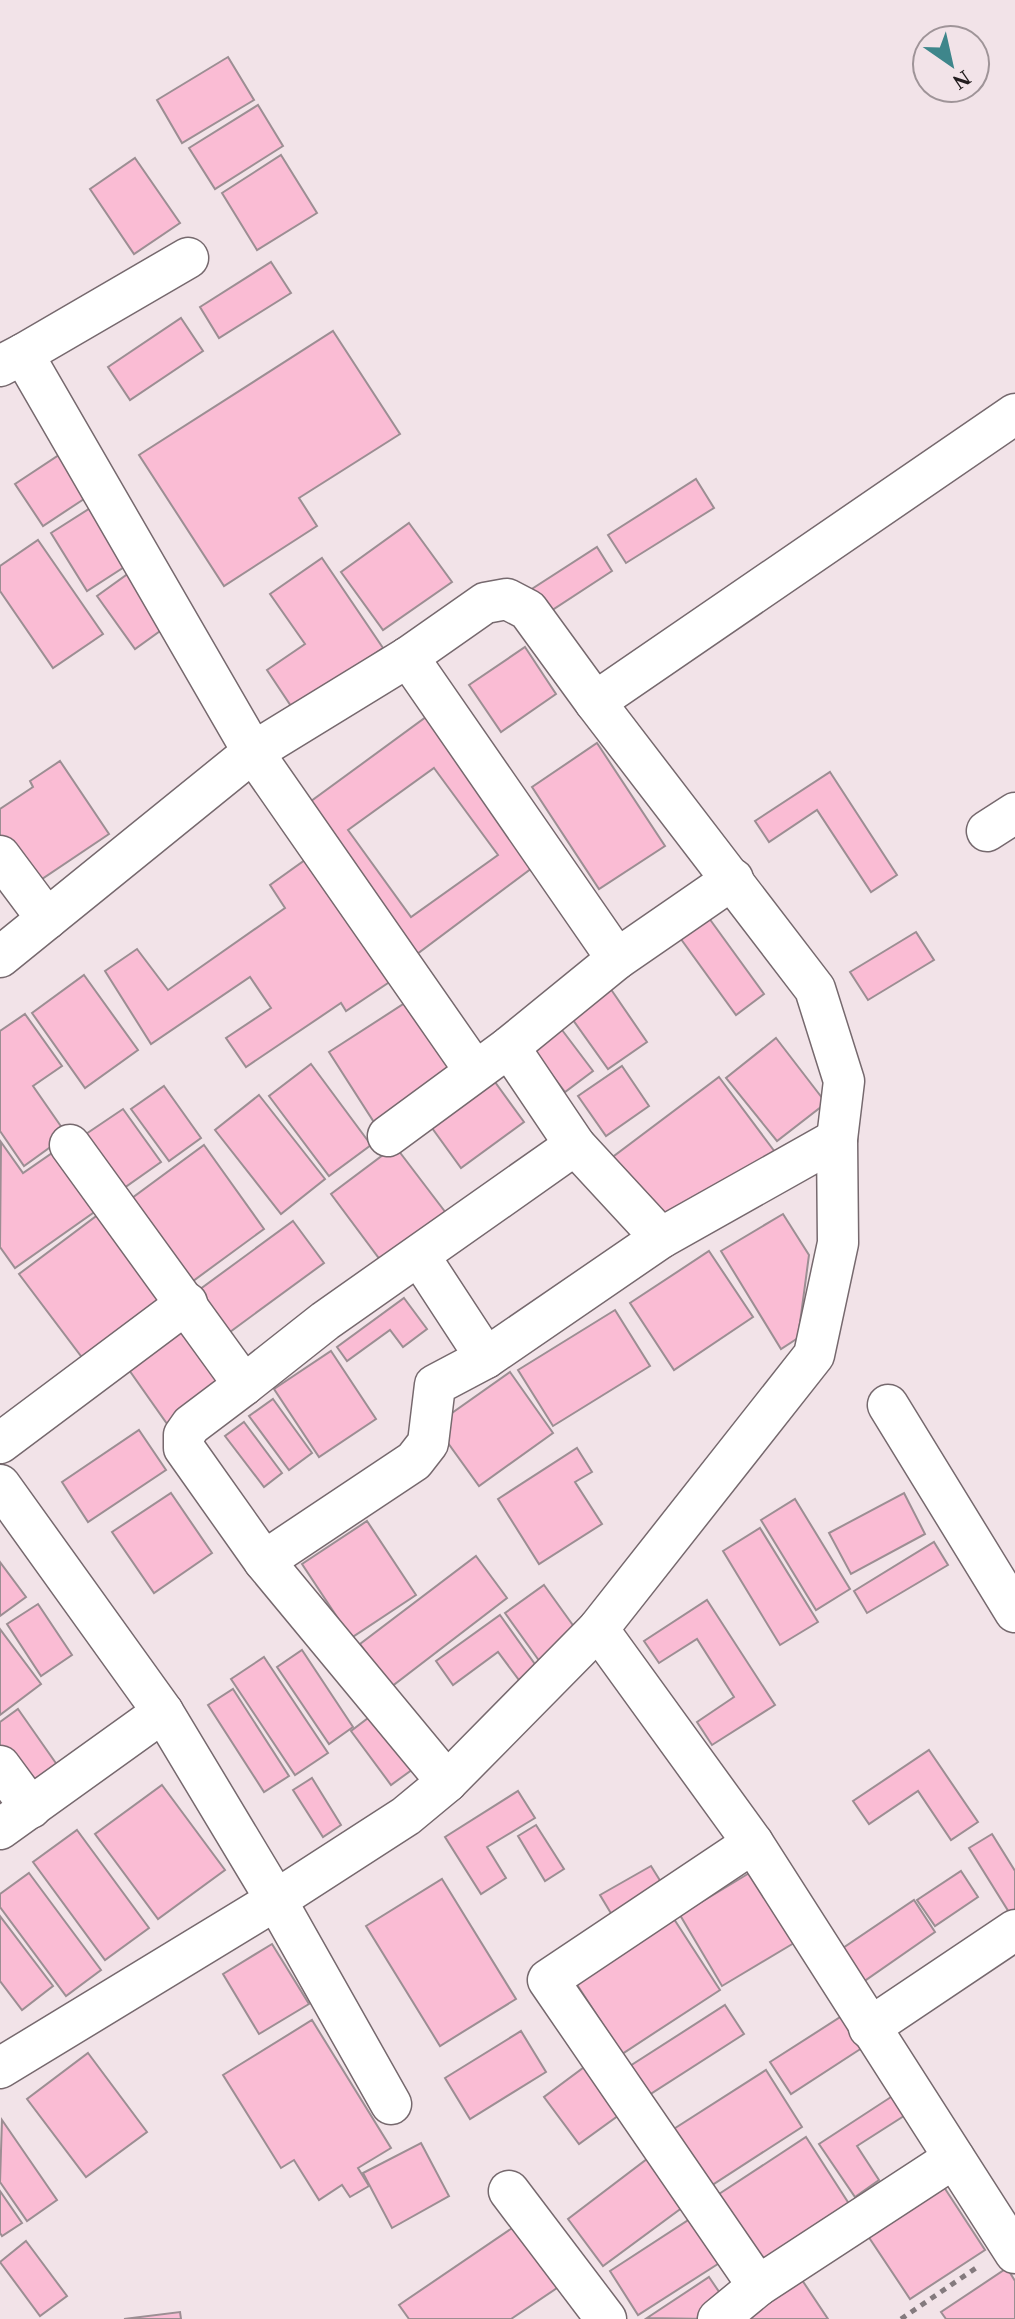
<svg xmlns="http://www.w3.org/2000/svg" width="1015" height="2319" font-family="'Times New Roman',serif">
<rect width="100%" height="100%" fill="#f2e3e8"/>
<!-- building -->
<g fill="#fabcd4" stroke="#9c8e93" stroke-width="2" fill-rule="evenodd">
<path d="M 228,57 L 254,100 L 182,143 L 157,100 Z"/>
<path d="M 258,105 L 283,146 L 215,189 L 189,148 Z"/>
<path d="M 281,155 L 317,213 L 257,250 L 222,193 Z"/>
<path d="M 135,158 L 180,223 L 134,254 L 90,189 Z"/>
<path d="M 271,262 L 291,293 L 219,338 L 200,307 Z"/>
<path d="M 181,318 L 203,351 L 130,400 L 108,367 Z"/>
<path d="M 333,331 L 400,434 L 299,498 L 317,526 L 224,586 L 139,455 Z"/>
<path d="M 59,455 L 87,497 L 43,526 L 15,484 Z"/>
<path d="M 696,479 L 714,508 L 626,563 L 608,535 Z"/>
<path d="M 95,505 L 132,562 L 87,591 L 51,533 Z"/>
<path d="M 409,523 L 452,582 L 383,630 L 341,572 Z"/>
<path d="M 38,540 L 103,634 L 53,668 L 0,591 L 0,566 Z"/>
<path d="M 597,547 L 612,571 L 540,618 L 524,594 Z"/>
<path d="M 322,558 L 383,648 L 293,709 L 267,670 L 305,644 L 270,594 Z"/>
<path d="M 136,568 L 174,621 L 135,649 L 97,596 Z"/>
<path d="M 525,647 L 556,694 L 501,732 L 469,685 Z"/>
<path d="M 426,717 L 536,865 L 413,957 L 303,807 ZM 434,768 L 498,855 L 411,917 L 348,830 Z"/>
<path d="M 597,743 L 665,846 L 599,889 L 532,787 Z"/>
<path d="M 60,761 L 109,834 L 33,885 L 0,835 L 0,809 L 33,787 L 30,781 Z"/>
<path d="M 830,772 L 897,875 L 871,892 L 817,810 L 769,842 L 755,821 Z"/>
<path d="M 305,860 L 391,981 L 346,1011 L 341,1003 L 246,1067 L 226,1038 L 271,1008 L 250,977 L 151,1044 L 105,971 L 137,949 L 168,990 L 285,908 L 270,885 Z"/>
<path d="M 706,914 L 764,994 L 736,1015 L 678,935 Z"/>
<path d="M 916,932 L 934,960 L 868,1000 L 850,972 Z"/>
<path d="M 84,975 L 138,1050 L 85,1088 L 32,1013 Z"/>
<path d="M 608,985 L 647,1042 L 608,1069 L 568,1013 Z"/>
<path d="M 408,1001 L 459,1078 L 379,1130 L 329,1052 Z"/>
<path d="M 25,1014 L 62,1066 L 33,1086 L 67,1135 L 24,1166 L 0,1131 L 0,1031 Z"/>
<path d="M 559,1026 L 593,1071 L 565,1092 L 531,1047 Z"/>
<path d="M 776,1038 L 826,1103 L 777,1141 L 726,1078 Z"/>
<path d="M 311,1064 L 371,1145 L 329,1176 L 269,1096 Z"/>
<path d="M 622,1066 L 649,1106 L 606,1136 L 578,1096 Z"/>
<path d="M 719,1077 L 775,1152 L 666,1234 L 610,1159 Z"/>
<path d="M 495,1082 L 524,1122 L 461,1168 L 432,1128 Z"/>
<path d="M 164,1086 L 201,1138 L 169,1161 L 131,1109 Z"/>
<path d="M 259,1095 L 325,1179 L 281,1214 L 215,1130 Z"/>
<path d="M 123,1109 L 161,1162 L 124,1188 L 86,1134 Z"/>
<path d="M 1,1142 L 23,1173 L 58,1149 L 100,1208 L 15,1268 L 0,1247 Z"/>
<path d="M 204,1145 L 264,1229 L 189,1284 L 128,1201 Z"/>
<path d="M 395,1146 L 446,1213 L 381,1261 L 331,1194 Z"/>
<path d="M 99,1214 L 170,1308 L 90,1368 L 19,1274 Z"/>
<path d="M 783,1214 L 809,1255 L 798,1338 L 781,1349 L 721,1251 Z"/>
<path d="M 293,1221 L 324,1263 L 219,1340 L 188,1298 Z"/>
<path d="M 709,1251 L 753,1317 L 674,1370 L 630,1303 Z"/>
<path d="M 404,1298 L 427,1329 L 403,1347 L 390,1330 L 347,1361 L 337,1347 Z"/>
<path d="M 615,1310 L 650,1366 L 553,1426 L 518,1370 Z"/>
<path d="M 181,1318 L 229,1385 L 170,1428 L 122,1360 Z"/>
<path d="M 331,1351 L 376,1419 L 319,1457 L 274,1389 Z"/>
<path d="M 510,1372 L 553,1433 L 479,1486 L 435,1425 Z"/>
<path d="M 273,1399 L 312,1453 L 289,1470 L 249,1416 Z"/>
<path d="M 244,1422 L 282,1473 L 264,1487 L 225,1436 Z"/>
<path d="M 139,1430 L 166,1470 L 88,1522 L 62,1482 Z"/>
<path d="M 577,1448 L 592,1472 L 575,1482 L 602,1524 L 539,1564 L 498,1499 Z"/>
<path d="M 171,1493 L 212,1553 L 154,1593 L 112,1532 Z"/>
<path d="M 904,1493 L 925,1534 L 851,1574 L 829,1533 Z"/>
<path d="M 795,1499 L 850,1589 L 816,1610 L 761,1520 Z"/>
<path d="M 367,1521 L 416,1595 L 351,1638 L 302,1564 Z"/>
<path d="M 760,1528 L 818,1622 L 780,1645 L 723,1551 Z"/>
<path d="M 934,1542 L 948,1565 L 867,1613 L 854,1591 Z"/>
<path d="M 476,1556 L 507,1598 L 391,1687 L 360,1644 Z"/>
<path d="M 0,1562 L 26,1597 L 0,1616 Z"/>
<path d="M 544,1585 L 585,1642 L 545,1669 L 505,1613 Z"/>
<path d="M 707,1600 L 775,1705 L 712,1745 L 697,1722 L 734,1697 L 697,1639 L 659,1663 L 644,1641 Z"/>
<path d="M 38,1604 L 72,1655 L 41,1676 L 7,1624 Z"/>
<path d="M 500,1615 L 537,1667 L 519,1680 L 498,1652 L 453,1685 L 436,1661 Z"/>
<path d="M 0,1629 L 41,1684 L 0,1715 Z"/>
<path d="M 302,1650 L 353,1727 L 329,1744 L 277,1667 Z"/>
<path d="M 264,1657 L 328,1753 L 295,1775 L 231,1679 Z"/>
<path d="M 233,1689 L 289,1776 L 264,1792 L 208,1705 Z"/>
<path d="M 18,1709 L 67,1779 L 33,1803 L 0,1755 L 0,1722 Z"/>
<path d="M 380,1709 L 420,1764 L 391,1785 L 351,1731 Z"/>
<path d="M 929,1750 L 978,1822 L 951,1840 L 918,1791 L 869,1824 L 853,1801 Z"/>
<path d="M 312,1778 L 341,1825 L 323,1837 L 293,1790 Z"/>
<path d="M 162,1785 L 225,1870 L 158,1919 L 95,1834 Z"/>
<path d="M 518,1791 L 535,1818 L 487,1847 L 506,1878 L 481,1894 L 445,1837 Z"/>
<path d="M 536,1825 L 564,1869 L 545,1881 L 518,1836 Z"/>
<path d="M 77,1830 L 149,1928 L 105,1960 L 33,1862 Z"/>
<path d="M 992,1834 L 1015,1871 L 1015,1915 L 1012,1917 L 969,1848 Z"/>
<path d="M 651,1866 L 669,1895 L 618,1925 L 600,1895 Z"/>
<path d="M 961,1871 L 978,1897 L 935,1926 L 917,1900 Z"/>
<path d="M 751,1872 L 794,1943 L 722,1986 L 680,1915 Z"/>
<path d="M 29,1873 L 101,1970 L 66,1996 L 0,1907 L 0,1894 Z"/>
<path d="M 442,1879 L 516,1999 L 440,2046 L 366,1926 Z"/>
<path d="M 914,1900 L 935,1932 L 863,1982 L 840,1950 Z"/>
<path d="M 0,1916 L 53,1986 L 22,2010 L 0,1981 Z"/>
<path d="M 672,1916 L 720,1990 L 622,2054 L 574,1980 Z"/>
<path d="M 272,1944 L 309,2004 L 259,2034 L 223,1974 Z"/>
<path d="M 725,2005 L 744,2034 L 638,2102 L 619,2073 Z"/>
<path d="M 845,2014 L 865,2046 L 791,2094 L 770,2062 Z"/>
<path d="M 312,2020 L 391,2148 L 358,2168 L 369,2186 L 350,2197 L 342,2185 L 319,2200 L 294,2160 L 281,2168 L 223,2075 Z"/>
<path d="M 521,2031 L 546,2072 L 470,2119 L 445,2078 Z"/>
<path d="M 88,2053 L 147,2132 L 86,2177 L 27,2099 Z"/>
<path d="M 591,2062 L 626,2110 L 579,2144 L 544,2097 Z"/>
<path d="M 766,2070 L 802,2127 L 706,2189 L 669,2132 Z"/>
<path d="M 894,2095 L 907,2114 L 857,2146 L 879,2180 L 855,2197 L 819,2144 Z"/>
<path d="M 2,2120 L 57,2200 L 27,2221 L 0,2182 Z"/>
<path d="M 806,2137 L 853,2210 L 766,2266 L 719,2194 Z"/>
<path d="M 421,2143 L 449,2196 L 392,2228 L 363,2173 Z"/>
<path d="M 647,2159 L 683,2207 L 603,2266 L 568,2219 Z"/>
<path d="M 940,2181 L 985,2250 L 910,2299 L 864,2230 Z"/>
<path d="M 0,2191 L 22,2223 L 2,2236 L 0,2233 Z"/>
<path d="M 693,2217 L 721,2262 L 638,2315 L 610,2271 Z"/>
<path d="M 521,2222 L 563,2284 L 511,2319 L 409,2319 L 399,2305 Z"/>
<path d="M 26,2241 L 67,2296 L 40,2316 L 0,2262 Z"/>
<path d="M 1007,2268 L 1015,2281 L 1015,2319 L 946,2319 L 941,2312 Z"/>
<path d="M 709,2277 L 728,2305 L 708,2319 L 647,2318 Z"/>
<path d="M 800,2277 L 828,2319 L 742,2319 Z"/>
<path d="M 180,2312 L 181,2319 L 124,2319 Z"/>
</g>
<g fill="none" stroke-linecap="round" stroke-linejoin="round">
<!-- minor casing -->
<g stroke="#76696e" stroke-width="43">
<g id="minor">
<path d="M 23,354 L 188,258"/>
<path d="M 0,366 L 23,354 L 253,752 L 475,1071"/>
<path d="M 408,657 L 617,959"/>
<path d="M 987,831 L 1015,813"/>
<path d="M 0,856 L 47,919"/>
<path d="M 0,957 L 253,752 L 408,657 L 485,603 L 507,599 L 528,610 L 595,702 L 1015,414"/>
<path d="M 509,1047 L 575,1145 L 661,1238"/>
<path d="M 388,1136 L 509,1047 L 617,959 L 733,879"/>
<path d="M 70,1145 L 244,1385 L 325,1321 L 575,1145"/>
<path d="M 420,1257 L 486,1358"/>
<path d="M 244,1385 L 191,1425 L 184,1435 L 184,1448 L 264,1561"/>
<path d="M 888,1405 L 1015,1612"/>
<path d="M 0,1443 L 187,1303"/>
<path d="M 0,1485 L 163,1712 L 276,1900 L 391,2104"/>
<path d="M 598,1629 L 753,1843 L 1015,2253"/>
<path d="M 0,1766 L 31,1808"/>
<path d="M 447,1782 L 264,1561 L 414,1461 L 428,1443 L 435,1385 L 486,1358 L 661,1238 L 837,1139"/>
<path d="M 0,1829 L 163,1712"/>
<path d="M 753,1843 L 548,1980 L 758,2286 L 954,2158"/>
<path d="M 869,2028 L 1015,1930"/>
<path d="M 0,2068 L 276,1900 L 406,1816 L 447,1782 L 598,1629 L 814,1355 L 838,1243 L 837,1139 L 844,1081 L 815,989 L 595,702"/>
<path d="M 509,2191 L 606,2319"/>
<path d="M 718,2319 L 758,2286"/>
</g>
</g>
<!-- path -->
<path stroke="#847a7e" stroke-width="5" stroke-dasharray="6 6" stroke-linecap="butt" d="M 901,2319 L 976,2268"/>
<!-- minor -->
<use href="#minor" stroke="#fff" stroke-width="40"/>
</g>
<!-- north arrow -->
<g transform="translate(951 64) rotate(146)"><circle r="38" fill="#f2e3e8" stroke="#9f9498" stroke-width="2"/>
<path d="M0-6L14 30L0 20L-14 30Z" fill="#3e868b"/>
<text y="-12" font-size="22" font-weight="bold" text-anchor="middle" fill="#231d1f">N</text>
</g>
</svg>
